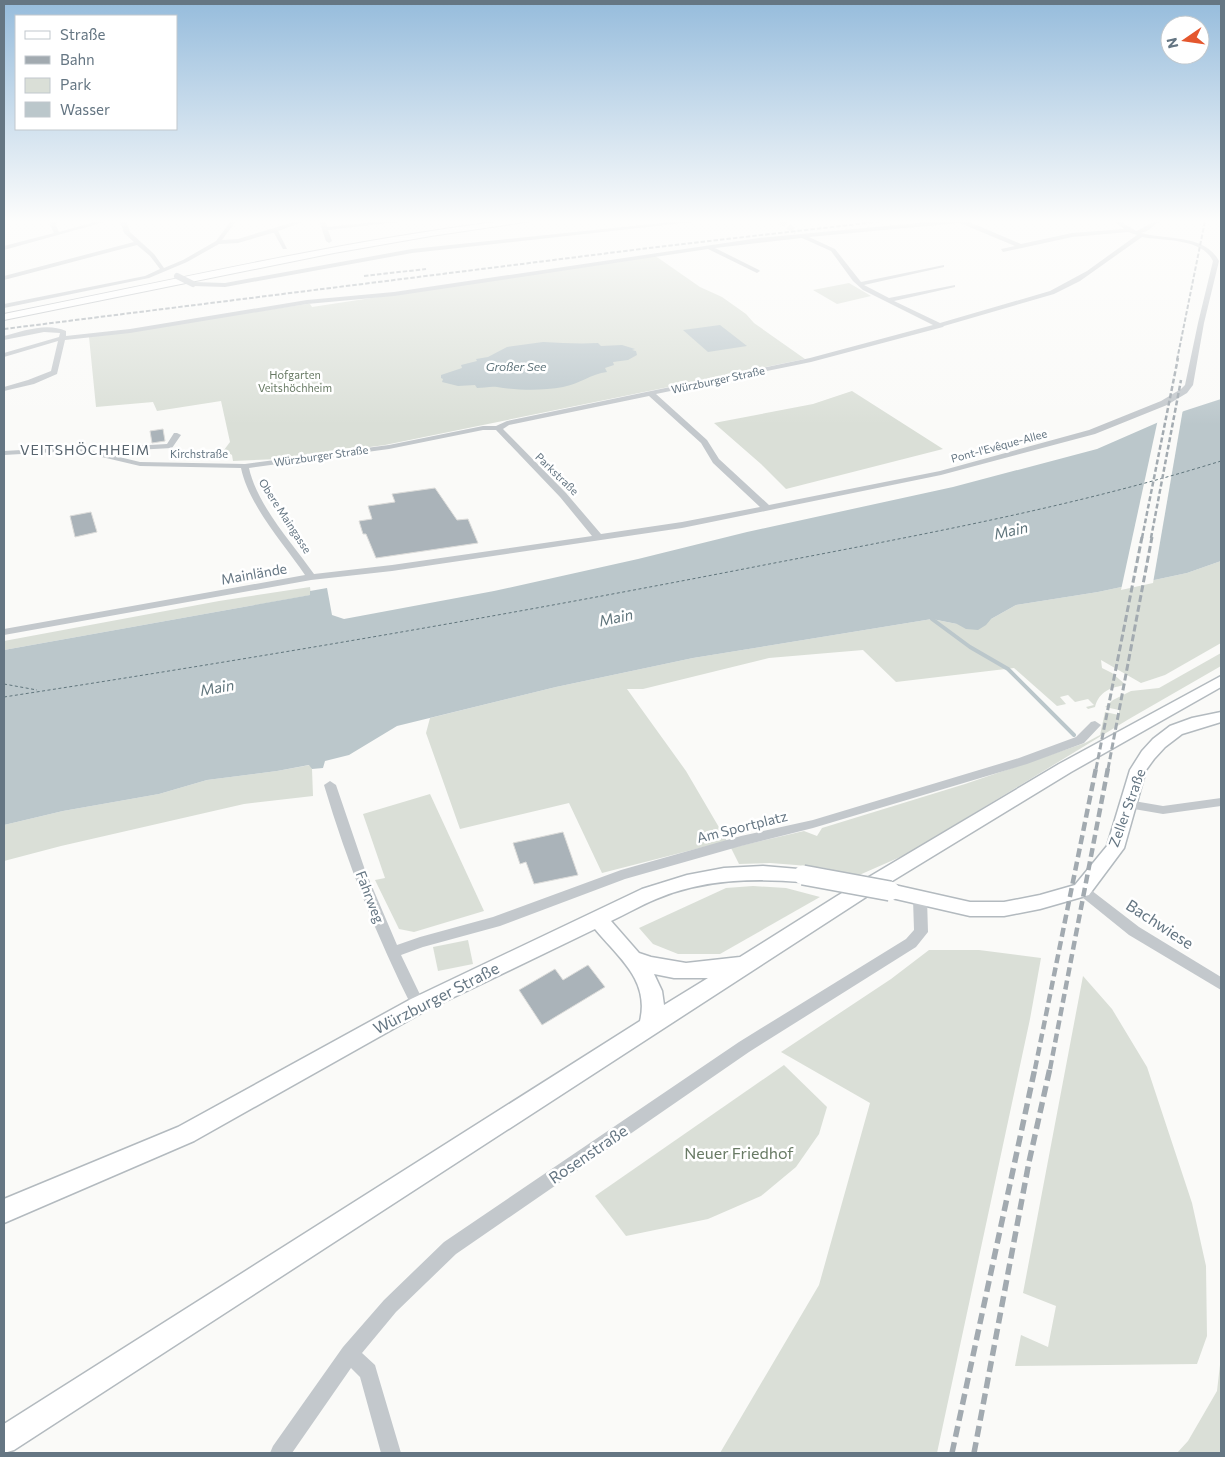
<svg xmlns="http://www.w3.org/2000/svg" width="1225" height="1457" font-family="Commissioner,sans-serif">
<rect width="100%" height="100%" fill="#fafaf8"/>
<!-- green -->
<g fill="#dadfd7">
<path d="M 654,255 L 700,287 L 722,297 L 746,314 L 754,323 L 805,359 L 385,445 L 279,459 L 233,461 L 232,455 L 224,450 L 230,442 L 221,401 L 157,411 L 153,402 L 96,407 L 89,337 L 307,304 L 310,304 L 312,307 Z"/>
<path d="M 849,283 L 871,296 L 837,304 L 813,290 Z"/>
<path d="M 852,391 L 943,449 L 786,489 L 761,464 L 714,423 L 813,404 Z"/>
<path d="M 1221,561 L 1221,643 L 1165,675 L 1141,683 L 1101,660 L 1102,668 L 1112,673 L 1126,685 C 1112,687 1099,691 1095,707 L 1088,709 L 1086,707 L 1094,705 L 1088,699 L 1075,702 L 1068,695 L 1060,697 L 1066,704 L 1057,706 L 1014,668 L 896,682 L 863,650 L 769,658 L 643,689 L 627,689 L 686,771 L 727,841 L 602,873 L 569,803 L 460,829 L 426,733 L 430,718 L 556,687 L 693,658 L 932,619 L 957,624 L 991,619 L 1016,605 L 1098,592 L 1187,573 Z"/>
<path d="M 310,587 L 311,595 L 4,650 L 4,641 L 219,601 Z"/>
<path d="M 1221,653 L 1221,666 L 1129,719 L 907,854 L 857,876 L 825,868 L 796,865 L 770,863 L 739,864 L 731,848 L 804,831 L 817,836 L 822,828 L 965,784 L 1085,743 L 1100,735 L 1105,712 L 1119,715 L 1119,710 L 1105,707 L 1113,700 L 1131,691 L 1159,688 Z"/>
<path d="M 310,765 L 312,769 L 313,796 L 244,804 L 61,846 L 4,861 L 4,825 L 63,811 L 159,794 L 207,780 L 277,771 Z"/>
<path d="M 430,794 L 484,911 L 414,932 L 399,929 L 375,880 L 385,878 L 363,814 Z"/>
<path d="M 753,886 L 786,888 L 820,897 L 720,954 L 678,954 L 653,944 L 639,928 L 726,888 Z"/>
<path d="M 468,940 L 473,964 L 438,971 L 433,947 Z"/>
<path d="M 929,950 L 979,950 L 1041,958 L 1030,1019 L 937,1453 L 720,1453 L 819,1285 L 870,1103 L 781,1052 L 891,979 Z"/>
<path d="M 1083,976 L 1112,1009 L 1147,1067 L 1192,1203 L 1206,1266 L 1207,1336 L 1197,1364 L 1015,1366 L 1021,1335 L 1048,1347 L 1056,1306 L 1023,1293 Z"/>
<path d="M 784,1065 L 827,1107 L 819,1134 L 796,1167 L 761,1196 L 708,1219 L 626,1236 L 595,1196 Z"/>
<path d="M 1221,1356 L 1221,1453 L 1177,1453 L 1188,1441 L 1217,1391 Z"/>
</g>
<!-- water -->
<g fill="#bbc7cb">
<path d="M 720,325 L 747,346 L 708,352 L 683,330 Z"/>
<path d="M 543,342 C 562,343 579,344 598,343 L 601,346 L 622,345 L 635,349 L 632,350 L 636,351 L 637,355 L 628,360 L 613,362 L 614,365 L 605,368 L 607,372 C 591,374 579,384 563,387 C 541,391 516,390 497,387 C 491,386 483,388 477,388 L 475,385 L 458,386 L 442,382 L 443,379 L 441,378 L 441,375 L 462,368 L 461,365 L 477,361 L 476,359 L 488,357 L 507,347 Z"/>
<path d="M 1221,399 L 1221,561 L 1187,573 L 1098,592 L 1016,605 L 991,619 L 986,625 L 978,630 L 966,629 L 957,624 L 932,619 L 693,658 L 556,687 L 397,726 L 349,755 L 325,761 L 323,768 L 312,769 L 309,765 L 277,771 L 207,780 L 159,794 L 63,811 L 4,825 L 4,650 L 310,595 L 310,591 L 327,588 L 332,615 L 344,619 L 494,591 L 638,559 L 747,532 L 953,487 L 1097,449 L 1184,411 Z"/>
</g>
<!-- pier -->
<path fill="#fafaf8" d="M 1183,409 L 1153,583 L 1121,590 L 1158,419 Z"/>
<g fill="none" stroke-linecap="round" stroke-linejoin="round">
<!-- stream -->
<path stroke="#bbc7cb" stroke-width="4" d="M 932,619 L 970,647 L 1008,669 L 1074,735"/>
<!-- ferry -->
<g stroke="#60757c" stroke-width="1" stroke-dasharray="3 2.5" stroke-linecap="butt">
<path d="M 4,684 L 37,690"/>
<path d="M 4,697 C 257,658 509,615 759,566 C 914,536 1070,508 1221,461"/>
</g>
</g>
<!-- building -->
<g fill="#aab3b9" stroke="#dcdcda">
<path d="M 163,429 L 165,441 L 152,443 L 150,431 Z"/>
<path d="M 435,488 L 457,520 L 468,519 L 478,543 L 376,558 L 366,534 L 363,534 L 359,521 L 372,519 L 368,506 L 395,502 L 392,494 Z"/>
<path d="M 91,512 L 97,532 L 75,537 L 70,516 Z"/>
<path d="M 563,832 L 578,875 L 534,884 L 526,862 L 520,864 L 513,843 Z"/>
<path d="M 588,965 L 605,987 L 542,1025 L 519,990 L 555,969 L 563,980 Z"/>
</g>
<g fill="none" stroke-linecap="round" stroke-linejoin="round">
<!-- street-tunnel -->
<path stroke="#d5d9db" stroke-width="6" stroke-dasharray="6 3" stroke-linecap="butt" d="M 781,221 L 796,232"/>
<!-- secondary casing -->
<g stroke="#b3babf" stroke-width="3">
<path id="secondary" d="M 1221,676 L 1221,687 L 1071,772 L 884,886 L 890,884 L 970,902 L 1004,902 L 1040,895 L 1075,885 L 1107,846 L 1130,770 L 1142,751 L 1153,739 L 1170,726 L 1192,718 L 1221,712 L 1221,722 L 1182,734 L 1165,747 L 1154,759 L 1146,770 L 1124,848 L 1089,895 L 1040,909 L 1004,916 L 970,916 L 883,896 L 881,891 L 883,886 L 14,1450 L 4,1453 L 4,1424 L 640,1021 C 650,980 618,957 595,929 L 425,1011 L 194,1141 L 4,1223 L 4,1199 L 178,1127 L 411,999 L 642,889 L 687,875 L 724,868 L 763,866 L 810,870 L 812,875 L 810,880 L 803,882 C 753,878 703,879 656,899 C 641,905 626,914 611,921 L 639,953 L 651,957 L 686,963 L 740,957 L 837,896 L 1059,764 ZM 654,974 L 674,978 L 708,978 L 664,1005 L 662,991 Z"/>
</g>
<!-- primary casing -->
<g stroke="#b5babe" stroke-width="2">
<path id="primary" d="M 503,221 L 531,221 L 431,236 L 334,253 L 4,320 L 4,314 C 170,281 335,242 503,221 Z"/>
</g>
<!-- street -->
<g fill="#c3c8cc" fill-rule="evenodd">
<path d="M 51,221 L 57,221 L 56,225 L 59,232 L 98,221 L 108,221 L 4,250 L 4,246 L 54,233 L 50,225 Z"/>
<path d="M 120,221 L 126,221 L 130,232 L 154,254 L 164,268 L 183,260 L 216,241 L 231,221 L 236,221 L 222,240 L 238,239 L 297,221 L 306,221 L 278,231 L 287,249 L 283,249 L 274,233 L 272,233 L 238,243 L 219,244 L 187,262 L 149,278 L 4,308 L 4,304 L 145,276 L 160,269 L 150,256 L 137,245 L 4,280 L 4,276 L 134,242 L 124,233 Z"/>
<path d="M 319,221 L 325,221 L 327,227 L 384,221 L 407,221 L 328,230 L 332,241 L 329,243 L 326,241 Z"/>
<path d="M 680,221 L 702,221 L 412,253 L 225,287 L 193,286 L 190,284 L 193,282 L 225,283 L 412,249 Z"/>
<path d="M 938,221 L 967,221 L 1021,244 L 1072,233 L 1124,229 L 1114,221 L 1120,221 L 1136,231 C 1145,228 1151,221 1160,221 L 1147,231 L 1141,233 C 1166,240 1205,234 1219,261 L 1204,323 L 1193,385 L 1187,393 L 1167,405 L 1095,434 L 941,475 L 682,528 L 392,571 L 311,580 L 4,635 L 4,629 L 305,575 C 284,544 249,506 241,468 L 140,466 L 89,454 L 56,452 L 4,455 L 4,451 L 56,448 L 89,450 L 103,453 L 115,447 L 167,444 L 174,433 L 177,433 L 181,435 L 172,448 L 117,451 L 111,455 L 140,462 L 245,464 L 389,445 L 483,426 L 496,426 L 507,421 L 810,358 L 933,325 L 863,290 L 853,281 L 831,251 L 802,238 L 715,248 L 759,270 L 760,271 L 757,273 L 708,249 L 394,296 L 307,304 L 130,333 L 65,340 L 57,374 L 34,384 L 4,391 L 4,387 L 28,380 L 51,371 L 58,341 L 4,357 L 4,353 L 59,337 L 60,333 L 44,332 L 4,340 L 4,336 C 23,331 47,322 66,331 L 66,336 L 130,329 L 307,300 L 394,292 L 759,238 ZM 960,223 L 1015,246 L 1001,249 L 1003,252 L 1072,237 L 1128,232 L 1137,235 L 1087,271 L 1050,291 L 940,323 L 894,301 L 955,287 L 955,285 L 889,298 L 864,285 L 944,267 L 944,265 L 861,282 L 835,249 L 809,237 ZM 1142,237 C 1164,241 1202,238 1213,261 L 1198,323 L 1185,385 L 1181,389 L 1161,401 L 1089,430 L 940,471 L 769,505 L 719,459 L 707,440 L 656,394 L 811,362 L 943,327 L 944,326 L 1054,294 L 1080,281 ZM 649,396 L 701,443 L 713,463 L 760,507 L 682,522 L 601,534 L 566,493 L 503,429 L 509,425 ZM 483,430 L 496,430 L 560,497 L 592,536 L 392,565 L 314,574 C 292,543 257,505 249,468 L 389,449 Z"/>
<path d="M 1095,721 L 1101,725 L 1084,743 L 1027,764 L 813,828 L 741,846 L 625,879 L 500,926 L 423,947 L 401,955 L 425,1005 L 423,1009 L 418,1011 L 413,1009 C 377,937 347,863 324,785 L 330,781 L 336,785 L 365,870 L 397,945 L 420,937 L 493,917 L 621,870 L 741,836 L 813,820 L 1019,758 L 1076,737 L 1091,722 Z"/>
<path d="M 1221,798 L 1221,806 L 1163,814 L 1128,808 L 1124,807 L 1122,804 L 1124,801 L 1128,800 L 1163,806 Z"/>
<path d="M 1082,885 L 1087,887 L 1139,927 L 1221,977 L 1221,990 L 1129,935 L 1077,893 L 1075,890 L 1077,887 Z"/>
<path d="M 920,894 L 925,895 L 927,899 L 928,932 L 916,947 L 749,1052 L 456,1254 L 396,1312 L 362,1353 L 375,1365 L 377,1372 L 401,1453 L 381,1453 L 360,1377 L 351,1368 L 292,1453 L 270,1453 L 273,1446 L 343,1347 L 384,1300 L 444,1242 L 739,1042 L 906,939 L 914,930 L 913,899 L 915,895 Z"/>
</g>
<!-- secondary -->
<use href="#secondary" fill="#fff" fill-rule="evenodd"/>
<!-- primary -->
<use href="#primary" fill="#fff" fill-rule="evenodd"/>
<!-- rail-far4 -->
<g stroke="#a2aab0" stroke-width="2" stroke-dasharray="4.5 2" stroke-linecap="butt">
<path d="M 364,276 L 426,269"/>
<path d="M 4,329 L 641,249 L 883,221"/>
<path d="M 1177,360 L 1205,221"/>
</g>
<!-- rail-far3 -->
<g stroke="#a2aab0" stroke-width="2.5" stroke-dasharray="5 2.5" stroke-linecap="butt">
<path d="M 1142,538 L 1178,358"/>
<path d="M 1151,538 L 1181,380"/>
</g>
<!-- rail-far2 -->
<g stroke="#a2aab0" stroke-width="3" stroke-dasharray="7 3" stroke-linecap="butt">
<path d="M 1096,769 L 1142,537"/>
<path d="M 1108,769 L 1152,537"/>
</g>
<!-- rail-far1 -->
<g stroke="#a2aab0" stroke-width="4.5" stroke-dasharray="9 4.5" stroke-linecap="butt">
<path d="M 1035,1069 L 1096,768"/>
<path d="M 1050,1069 L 1108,768"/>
</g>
<!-- rail -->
<g stroke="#a2aab0" stroke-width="5.5" stroke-dasharray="11 5.5" stroke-linecap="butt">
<path d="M 952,1453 L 1035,1068"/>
<path d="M 974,1453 L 1029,1162 L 1050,1068"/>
</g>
<!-- secondary-bridge casing -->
<g stroke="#b3babf" stroke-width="22" stroke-linecap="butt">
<path id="secondary-bridge" d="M 803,875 L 890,891"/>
</g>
<!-- street-bridge -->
<path stroke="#c3c8cc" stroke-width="6" d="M 177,276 L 193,284"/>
<!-- secondary-bridge -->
<use href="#secondary-bridge" stroke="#fff" stroke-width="19"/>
</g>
<!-- sky -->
<linearGradient id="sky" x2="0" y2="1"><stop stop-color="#96bcdc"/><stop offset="0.52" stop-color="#fdfdfc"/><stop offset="1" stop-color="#fdfdfc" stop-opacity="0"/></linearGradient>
<rect width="1225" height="425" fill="url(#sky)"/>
<g text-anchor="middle" stroke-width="5" stroke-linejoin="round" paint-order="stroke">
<!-- far-park labels -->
<g font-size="11" fill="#687a64" stroke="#fff">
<text x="295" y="379">Hofgarten<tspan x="295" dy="13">Veitshöchheim</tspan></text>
</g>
<!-- far-street labels -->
<g font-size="11" fill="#657683" stroke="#fff">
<text transform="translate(718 380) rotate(-12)" y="4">Würzburger Straße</text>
<text transform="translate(999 446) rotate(-15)" y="4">Pont-l'Evêque-Allee</text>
<text x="199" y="458">Kirchstraße</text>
<text transform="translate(321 456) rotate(-8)" y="4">Würzburger Straße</text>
<text transform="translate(557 474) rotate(44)" y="4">Parkstraße</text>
<text transform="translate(285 516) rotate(57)" y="4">Obere Maingasse</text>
</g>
<!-- far-water labels -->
<g font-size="12" font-style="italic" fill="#60757c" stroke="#fff">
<text x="516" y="371">Großer See</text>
</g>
<!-- far-quarter labels -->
<g font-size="14" letter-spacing="1" fill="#57646e" stroke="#fff">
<text x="85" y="455">VEITSHÖCHHEIM</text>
</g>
<!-- street labels -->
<g font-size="14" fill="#657683" stroke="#fff">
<text transform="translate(254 574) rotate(-10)" y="5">Mainlände</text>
<text transform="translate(1127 808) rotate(-70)" y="5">Zeller Straße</text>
<text transform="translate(742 827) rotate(-14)" y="5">Am Sportplatz</text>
<text transform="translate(370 897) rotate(69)" y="5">Fahrweg</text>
</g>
<!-- water labels -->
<g font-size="15" font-style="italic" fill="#60757c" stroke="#fff">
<text transform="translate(1011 531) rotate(-12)" y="5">Main</text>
<text transform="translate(616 618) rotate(-12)" y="5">Main</text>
<text transform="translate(217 688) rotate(-10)" y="5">Main</text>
</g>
<!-- near-street labels -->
<g font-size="16" fill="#657683" stroke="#fff">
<text transform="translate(1160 924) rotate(33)" y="6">Bachwiese</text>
<text transform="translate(436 998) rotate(-27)" y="6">Würzburger Straße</text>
<text transform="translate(588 1154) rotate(-34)" y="6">Rosenstraße</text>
</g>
<!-- near-park labels -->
<g font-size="16" fill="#687a64" stroke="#fff">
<text x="739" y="1159">Neuer Friedhof</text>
</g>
</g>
<!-- border -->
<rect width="1225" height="1457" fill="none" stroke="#657683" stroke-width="10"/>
<!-- legend -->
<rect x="15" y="15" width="162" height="115" fill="#ffffff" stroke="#c1c8cd"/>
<rect x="25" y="31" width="25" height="8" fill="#ffffff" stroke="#c1c8cd"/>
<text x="60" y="40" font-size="15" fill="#657683">Straße</text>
<rect x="25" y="56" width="25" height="8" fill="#a2aab0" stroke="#c1c8cd"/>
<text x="60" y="65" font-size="15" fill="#657683">Bahn</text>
<rect x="25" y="78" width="25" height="15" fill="#dadfd7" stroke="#c1c8cd"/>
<text x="60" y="90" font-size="15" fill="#657683">Park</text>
<rect x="25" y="102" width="25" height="15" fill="#bbc7cb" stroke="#c1c8cd"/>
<text x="60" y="115" font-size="15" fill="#657683">Wasser</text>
<!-- north arrow -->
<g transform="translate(1185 40) rotate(257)"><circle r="24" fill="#ffffff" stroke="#c1c8cd"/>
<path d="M0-4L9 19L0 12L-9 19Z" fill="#e4572e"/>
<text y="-8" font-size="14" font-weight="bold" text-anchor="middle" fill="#657683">N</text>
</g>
</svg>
